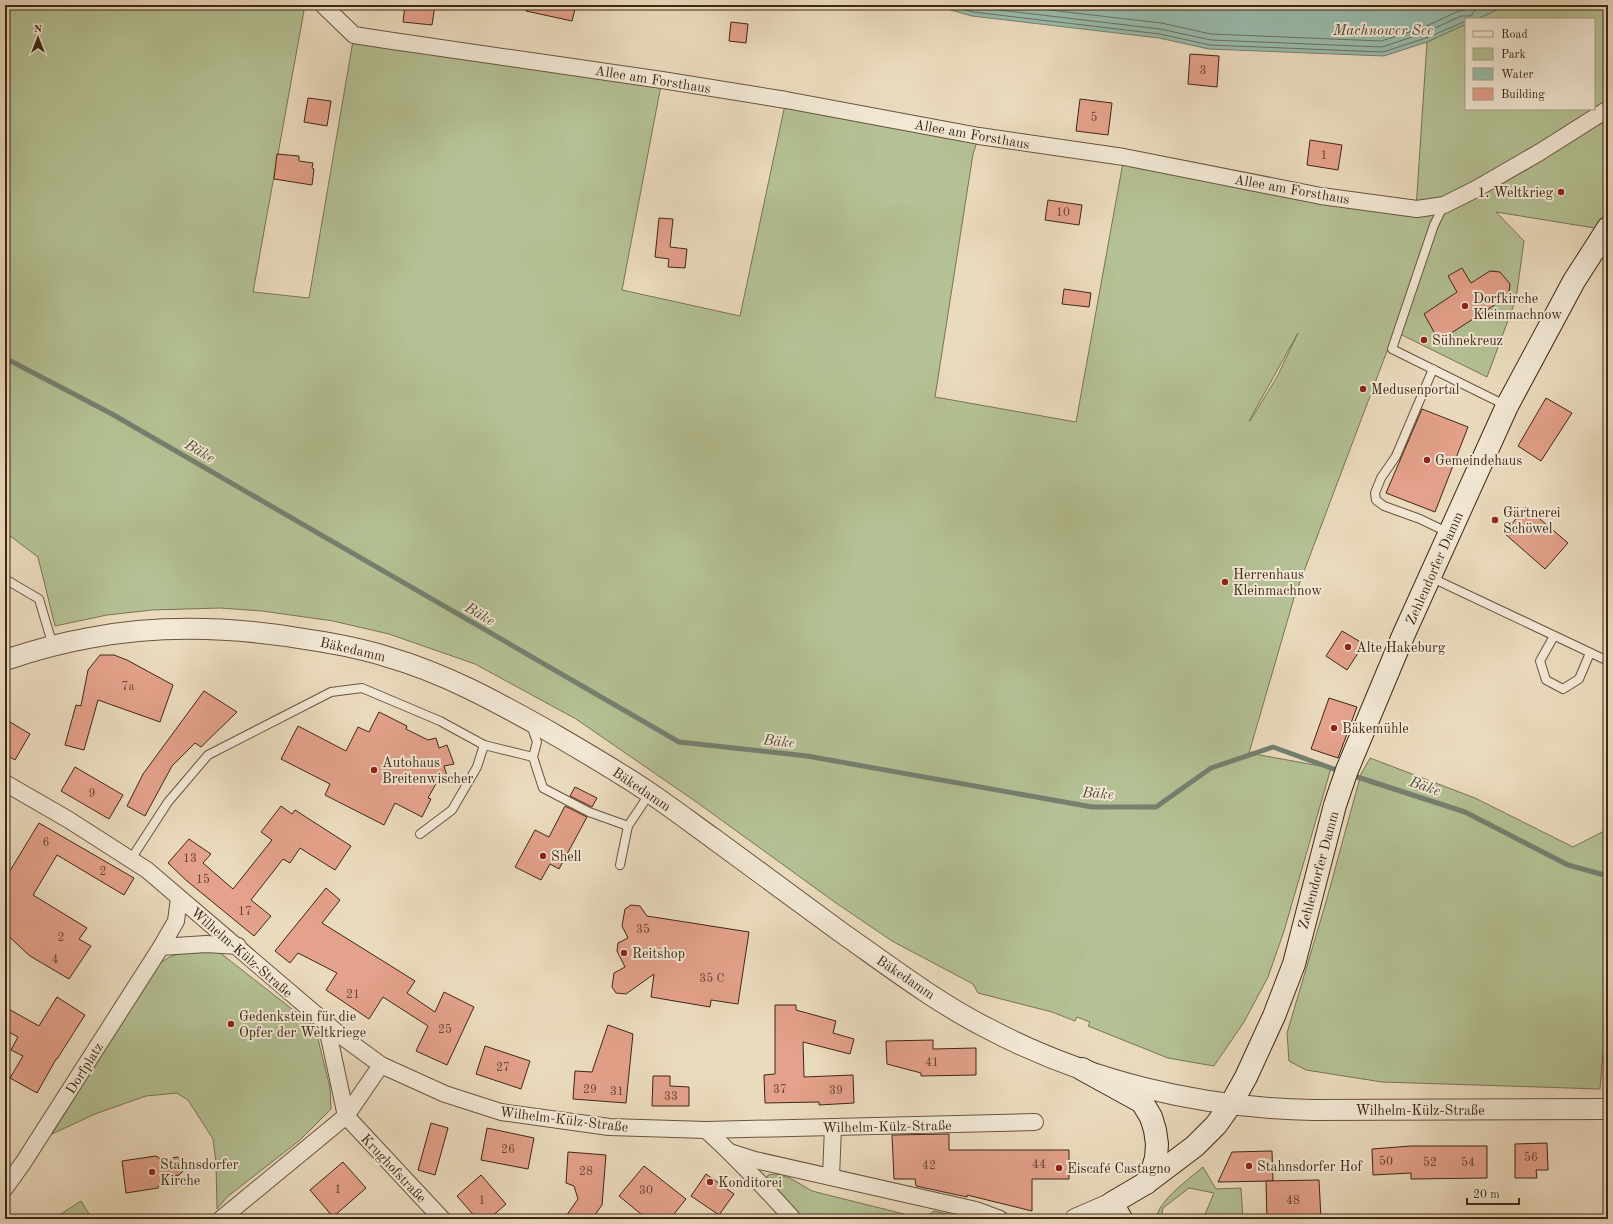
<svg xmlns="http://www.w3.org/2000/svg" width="1613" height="1224" font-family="'Old Standard TT',serif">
<rect width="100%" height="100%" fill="#ebdbbe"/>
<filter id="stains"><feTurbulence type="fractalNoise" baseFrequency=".005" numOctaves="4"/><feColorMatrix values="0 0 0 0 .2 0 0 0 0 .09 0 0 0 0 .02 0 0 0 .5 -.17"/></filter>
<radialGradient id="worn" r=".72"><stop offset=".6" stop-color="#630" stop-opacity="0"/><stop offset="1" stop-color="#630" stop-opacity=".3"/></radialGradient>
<!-- green -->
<g fill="#b4c194" stroke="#797454" fill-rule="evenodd">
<path d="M 5,5 L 305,5 L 253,292 L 309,298 L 354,35 L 662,80 L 622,290 L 740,316 L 786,100 L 979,136 L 973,154 L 935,397 L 1076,422 L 1124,157 L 1416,209 L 1427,42 L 1466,24 L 1466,109 L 1594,109 L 1594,19 L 1477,19 L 1508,5 L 1608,5 L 1608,228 L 1607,230 L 1496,212 L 1524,241 L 1516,299 L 1487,377 L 1398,333 L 1387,351 L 1294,598 L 1249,753 L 1331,768 L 1284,931 L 1268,977 L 1244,1022 L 1214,1066 L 1168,1058 L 1088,1026 L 1090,1022 L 1077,1017 L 1075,1021 L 1052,1012 L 978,993 L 973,984 L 892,941 L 836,903 L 695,801 L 576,719 L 475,664 L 389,634 L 333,621 L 262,611 L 220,608 L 152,610 L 107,615 L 55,626 L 38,557 L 5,532 ZM 1298,333 L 1277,377 L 1250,421 L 1249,421 Z"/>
<path d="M 1370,758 L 1475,798 L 1573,847 L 1608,829 L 1608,991 L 1600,1089 L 1382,1082 L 1306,1070 L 1289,1061 L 1287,1033 L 1326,902 L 1361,774 Z"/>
<path d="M 219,952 L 315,1027 L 330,1088 L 331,1109 L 300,1140 L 227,1197 L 217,1209 L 216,1163 L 213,1139 L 188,1100 L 177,1093 L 146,1096 L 95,1114 L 52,1134 L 155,968 C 174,948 194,953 219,952 Z"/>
<path d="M 1203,1167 L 1216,1189 L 1241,1188 L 1243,1219 L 1203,1219 L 1214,1193 L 1189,1188 L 1163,1208 L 1161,1219 L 1156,1219 C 1159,1200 1188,1180 1203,1167 Z"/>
<path d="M 776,1174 L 790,1178 L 812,1191 L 912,1216 L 927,1216 L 934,1211 L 969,1219 L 805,1219 L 766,1180 L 768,1175 Z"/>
<path d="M 81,1201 L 92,1219 L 53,1219 Z"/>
</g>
<!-- water -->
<path fill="#99bbad" stroke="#758070" d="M 933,5 L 1508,5 L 1477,19 L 1466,19 L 1466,24 L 1427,42 L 1384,56 L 1209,49 L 1159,38 L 972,16 Z"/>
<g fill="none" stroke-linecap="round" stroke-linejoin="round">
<!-- shore -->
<g stroke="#6c7160" stroke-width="1">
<path d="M 948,5 L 973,12 L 1160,34 L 1210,45 L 1383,52 L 1426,38 L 1466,21"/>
<path d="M 966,5 L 974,7 L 1160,29 L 1211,40 L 1382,47 L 1424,33 L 1461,16 L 1471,16 L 1475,10 L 1486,5"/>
<path d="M 1006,5 L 1161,23 L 1211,34 L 1381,41 L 1422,28 L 1459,11 L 1468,9 L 1472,5"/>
</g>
<!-- stream -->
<g stroke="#758070" stroke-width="5">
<path d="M 5,358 L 112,414 L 679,742 L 807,756 L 1092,807 L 1156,807 L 1211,768 L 1273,747 L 1342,772"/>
<path d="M 1351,775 L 1465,812 L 1568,865 L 1608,876"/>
</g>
</g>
<!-- building -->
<g fill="#e4a18b" stroke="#3e2714">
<path d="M 405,5 L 435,5 L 432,25 L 403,22 Z"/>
<path d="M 526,5 L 576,5 L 572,21 L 526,11 Z"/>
<path d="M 731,22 L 748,24 L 746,43 L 729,41 Z"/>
<path d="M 1190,54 L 1219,56 L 1217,87 L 1188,84 Z"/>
<path d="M 308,98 L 331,101 L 327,126 L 304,122 Z"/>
<path d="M 1080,99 L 1112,103 L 1108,135 L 1076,131 Z"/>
<path d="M 1310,140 L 1342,145 L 1338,170 L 1307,165 Z"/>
<path d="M 277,154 L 299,156 L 299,161 L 313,163 L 312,168 L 314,169 L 312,185 L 274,179 Z"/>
<path d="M 1048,200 L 1082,205 L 1079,225 L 1045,220 Z"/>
<path d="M 659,218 L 673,219 L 670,247 L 687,249 L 685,268 L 668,267 L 669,259 L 655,257 Z"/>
<path d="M 1462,268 L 1471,283 L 1490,271 L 1500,272 L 1510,284 L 1509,292 L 1507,297 L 1439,341 L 1424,314 L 1457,292 L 1448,276 Z"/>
<path d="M 1064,289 L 1091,293 L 1089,307 L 1062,304 Z"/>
<path d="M 1546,398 L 1572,413 L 1541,461 L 1518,446 Z"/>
<path d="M 1422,409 L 1468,427 L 1435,512 L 1386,493 Z"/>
<path d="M 1526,507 L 1568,543 L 1545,569 L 1504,533 Z"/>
<path d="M 1342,631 L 1364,644 L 1347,670 L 1326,656 Z"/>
<path d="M 100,655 L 114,655 L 127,660 L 173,685 L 160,722 L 98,700 L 84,750 L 65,745 L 76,705 L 81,706 L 88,670 Z"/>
<path d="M 204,691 L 237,712 L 201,747 L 195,743 L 172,766 L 145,816 L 127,806 L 143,774 Z"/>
<path d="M 1329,698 L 1357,707 L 1338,758 L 1311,749 Z"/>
<path d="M 379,712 L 407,726 L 406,729 L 428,740 L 436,738 L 439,748 L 447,745 L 454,764 L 444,766 L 447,776 L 438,780 L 428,798 L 431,799 L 422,817 L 395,803 L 384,825 L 325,795 L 330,784 L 281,759 L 298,726 L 346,751 L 358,727 L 369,732 Z"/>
<path d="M 5,719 L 30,734 L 15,760 L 5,754 Z"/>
<path d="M 75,767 L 123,795 L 109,819 L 61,791 Z"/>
<path d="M 575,787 L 597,798 L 592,807 L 570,796 Z"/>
<path d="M 281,806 L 292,814 L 295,810 L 351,846 L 335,870 L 300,848 L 290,863 L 283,859 L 251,900 L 271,916 L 254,936 L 187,881 L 168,863 L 189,839 L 211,854 L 203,863 L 233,889 L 272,840 L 261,832 Z"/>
<path d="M 565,806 L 587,817 L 559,869 L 550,864 L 541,880 L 515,867 L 535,830 L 549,837 Z"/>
<path d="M 39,823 L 134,878 L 124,895 L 57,855 L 33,895 L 87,928 L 79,939 L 91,946 L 69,979 L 30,956 L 5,933 L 5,879 Z"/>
<path d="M 326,888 L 340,900 L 322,923 L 415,981 L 407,993 L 435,1012 L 444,992 L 474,1007 L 447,1065 L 416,1051 L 428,1026 L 383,997 L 369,1019 L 326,990 L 337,973 L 298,953 L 290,963 L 275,951 Z"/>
<path d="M 631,905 L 640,906 L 647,916 L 749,932 L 738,1004 L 711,1000 L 710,1007 L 651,997 L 654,974 L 626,994 L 616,993 L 612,987 L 614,973 L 625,967 L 617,951 L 618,943 L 628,938 L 622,926 L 625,909 Z"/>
<path d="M 57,997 L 85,1015 L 57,1059 L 56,1059 L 37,1093 L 10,1078 L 23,1056 L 11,1050 L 18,1037 L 5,1030 L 5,1007 L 39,1026 Z"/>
<path d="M 775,1005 L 796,1005 L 796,1010 L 836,1021 L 833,1033 L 854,1039 L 850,1054 L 803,1042 L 804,1077 L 853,1075 L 854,1103 L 819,1105 L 819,1102 L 765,1103 L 764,1075 L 775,1074 Z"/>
<path d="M 608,1025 L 633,1034 L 626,1103 L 573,1099 L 575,1071 L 592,1072 Z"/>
<path d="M 933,1040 L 933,1049 L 976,1048 L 976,1075 L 921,1076 L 921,1073 L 887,1064 L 886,1041 Z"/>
<path d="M 485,1046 L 530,1061 L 521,1089 L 476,1074 Z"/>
<path d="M 653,1076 L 670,1076 L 670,1086 L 689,1087 L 689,1106 L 652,1106 Z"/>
<path d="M 431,1123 L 448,1128 L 435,1175 L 418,1170 Z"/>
<path d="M 487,1128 L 534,1138 L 528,1169 L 481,1160 Z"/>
<path d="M 949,1134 L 949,1150 L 1069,1150 L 1069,1179 L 1032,1179 L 1032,1211 L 967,1195 L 967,1197 L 916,1186 L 915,1179 L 894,1179 L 892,1135 Z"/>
<path d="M 1547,1143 L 1548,1170 L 1536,1170 L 1537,1178 L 1515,1178 L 1515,1144 Z"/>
<path d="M 1411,1146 L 1487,1146 L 1487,1178 L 1411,1179 L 1411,1173 L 1373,1175 L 1372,1149 Z"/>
<path d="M 1272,1151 L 1273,1181 L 1218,1182 L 1232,1152 Z"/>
<path d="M 568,1152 L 606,1155 L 602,1205 L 592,1219 L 564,1219 L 578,1199 L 574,1186 L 566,1183 Z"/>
<path d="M 156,1156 L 162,1160 L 177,1157 L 184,1160 L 184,1170 L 179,1175 L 163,1178 L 158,1188 L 126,1193 L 122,1161 Z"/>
<path d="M 343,1162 L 366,1188 L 333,1217 L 310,1190 Z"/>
<path d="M 644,1166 L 686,1199 L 670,1219 L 647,1219 L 619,1196 Z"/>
<path d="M 706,1174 L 734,1194 L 719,1215 L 691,1196 Z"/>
<path d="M 481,1175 L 506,1204 L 489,1219 L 477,1219 L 457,1196 Z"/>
<path d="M 1319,1180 L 1321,1219 L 1267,1219 L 1266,1181 Z"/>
</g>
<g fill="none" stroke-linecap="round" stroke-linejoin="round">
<!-- service casing -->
<g stroke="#69543e" stroke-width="10">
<g id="service">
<path d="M 1444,205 L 1434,225 L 1392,349 L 1505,405"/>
<path d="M 1596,249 L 1608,256"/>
<path d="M 1433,369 L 1396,456 L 1381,478 L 1375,493 L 1376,500 L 1384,506 L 1420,519 L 1449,533"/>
<path d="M 1430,577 L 1608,661"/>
<path d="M 5,579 L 39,599 L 53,646"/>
<path d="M 1554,636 L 1540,661 L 1546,680 L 1563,689 L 1579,679 L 1590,653"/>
<path d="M 531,725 L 537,742 L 533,757 L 543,788 L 589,812 L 628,826 L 650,793"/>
<path d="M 484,745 L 533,757"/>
<path d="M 131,859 L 168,802 L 208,755 L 331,692 L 362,688 L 440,721 L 484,745 L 477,767 L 452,810 L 420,834"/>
<path d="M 620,865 L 628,826"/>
</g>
</g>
<!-- minor casing -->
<g stroke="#69543e" stroke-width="18">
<g id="minor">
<path d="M 323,5 L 354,35 L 386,40 L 662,80 L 786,100 L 979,136 L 1124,157 L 1321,196 L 1417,209 L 1444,205 L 1476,189 L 1540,152 L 1608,109"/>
<path d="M 5,783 L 69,820 L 147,870 L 340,1035 L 381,1065 L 445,1094 L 501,1112 L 609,1127 L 706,1130 L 1035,1122"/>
<path d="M 161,947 L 206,944 L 238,946"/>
<path d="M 326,1023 L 346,1116"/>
<path d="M 346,1116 L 442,1219"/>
<path d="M 706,1130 C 737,1158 765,1188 793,1219"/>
<path d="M 730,1152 L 755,1160 L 976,1210 L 1000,1219"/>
<path d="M 831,1177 L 833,1127"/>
<path d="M 5,1188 L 23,1163 L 161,947 L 176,921 L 179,898"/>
<path d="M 221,1219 L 346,1116 L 381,1065"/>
</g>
</g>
<!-- tertiary casing -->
<g stroke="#69543e" stroke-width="22">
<g id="tertiary">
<path d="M 5,660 C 32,651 60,643 89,638 C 162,624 237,627 311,640 C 337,644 363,649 388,657 C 444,673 495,701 545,729 C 581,750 616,770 650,793 C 672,808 693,824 714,839 C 757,871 800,902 842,933 C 889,966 936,1002 987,1028 C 1087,1081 1200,1108 1313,1110 L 1608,1109"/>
<path d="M 1075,1219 L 1112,1203"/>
</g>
</g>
<!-- secondary casing -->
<g stroke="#3e2714" stroke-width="24">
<g id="secondary">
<path d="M 1082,1069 L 1142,1102 L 1151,1117 L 1155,1130 L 1157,1144 L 1156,1158 L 1152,1171 L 1146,1183"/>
<path d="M 1121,1219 L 1112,1203 L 1146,1183 L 1195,1146 L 1216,1125 L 1231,1104 L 1246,1077 L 1274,1016 L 1294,964 L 1335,805 L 1347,770 L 1403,636 L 1507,406 L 1574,281 L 1608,228"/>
</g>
</g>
<!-- service -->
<use href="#service" stroke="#f2e8d5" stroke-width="8"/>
<!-- minor -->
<use href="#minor" stroke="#f2e8d5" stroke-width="16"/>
<!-- tertiary -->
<use href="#tertiary" stroke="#f2e8d5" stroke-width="20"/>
<!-- secondary -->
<use href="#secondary" stroke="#f2e8d5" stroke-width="22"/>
</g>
<!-- markers -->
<g fill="#8f2418" stroke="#f2e8d5" stroke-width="1.5">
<circle cx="1561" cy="192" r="4"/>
<circle cx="1465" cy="306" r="4"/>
<circle cx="1424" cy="340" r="4"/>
<circle cx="1363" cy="389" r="4"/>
<circle cx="1427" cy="460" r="4"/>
<circle cx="1495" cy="520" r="4"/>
<circle cx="1225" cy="582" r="4"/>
<circle cx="1348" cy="647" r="4"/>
<circle cx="1334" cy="728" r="4"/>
<circle cx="374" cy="770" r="4"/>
<circle cx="543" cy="856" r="4"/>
<circle cx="624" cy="953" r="4"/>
<circle cx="231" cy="1024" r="4"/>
<circle cx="1249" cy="1166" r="4"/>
<circle cx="1059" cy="1168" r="4"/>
<circle cx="152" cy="1172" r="4"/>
<circle cx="710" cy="1182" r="4"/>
</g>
<g text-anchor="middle" stroke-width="4" stroke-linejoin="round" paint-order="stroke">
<!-- number labels -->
<g font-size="12" fill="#684632">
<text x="1203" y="74">3</text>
<text x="1094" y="121">5</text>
<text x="1324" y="159">1</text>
<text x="1063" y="216">10</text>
<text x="128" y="690">7a</text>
<text x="92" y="797">9</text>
<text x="46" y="846">6</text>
<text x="190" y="862">13</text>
<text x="103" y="875">2</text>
<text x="203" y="883">15</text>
<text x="245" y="915">17</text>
<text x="643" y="933">35</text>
<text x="61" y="941">2</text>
<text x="55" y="963">4</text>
<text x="712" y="982">35 C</text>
<text x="353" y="998">21</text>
<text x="445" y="1033">25</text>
<text x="932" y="1066">41</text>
<text x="503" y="1071">27</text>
<text x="590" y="1093">29</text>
<text x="780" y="1093">37</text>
<text x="836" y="1094">39</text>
<text x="617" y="1095">31</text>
<text x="671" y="1100">33</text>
<text x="508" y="1153">26</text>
<text x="1531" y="1161">56</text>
<text x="1386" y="1165">50</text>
<text x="1430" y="1166">52</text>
<text x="1468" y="1166">54</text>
<text x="1039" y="1168">44</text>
<text x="929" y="1169">42</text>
<text x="586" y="1175">28</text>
<text x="338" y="1193">1</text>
<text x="646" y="1194">30</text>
<text x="482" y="1204">1</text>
<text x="1293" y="1204">48</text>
</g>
<!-- street labels -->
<g font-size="14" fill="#3e2714" stroke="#f2e8d5">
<text transform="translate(653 79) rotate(9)" y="5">Allee am Forsthaus</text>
<text transform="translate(972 134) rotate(10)" y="5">Allee am Forsthaus</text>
<text transform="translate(1292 189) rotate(10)" y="5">Allee am Forsthaus</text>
<text transform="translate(1434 568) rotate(-66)" y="5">Zehlendorfer Damm</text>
<text transform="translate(353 649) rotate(13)" y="5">Bäkedamm</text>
<text transform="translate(642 789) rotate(34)" y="5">Bäkedamm</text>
<text transform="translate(1318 870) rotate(-75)" y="5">Zehlendorfer Damm</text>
<text transform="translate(242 952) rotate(41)" y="5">Wilhelm-Külz-Straße</text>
<text transform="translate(906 977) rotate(34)" y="5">Bäkedamm</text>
<text transform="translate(84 1068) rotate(-58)" y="5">Dorfplatz</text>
<text x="1420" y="1115">Wilhelm-Külz-Straße</text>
<text transform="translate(564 1119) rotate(7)" y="5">Wilhelm-Külz-Straße</text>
<text transform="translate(887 1126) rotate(-1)" y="5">Wilhelm-Külz-Straße</text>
<text transform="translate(394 1168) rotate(47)" y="5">Krughofstraße</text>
</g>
<!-- poi labels -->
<g font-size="14" fill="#3e2714" stroke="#f2e8d5" text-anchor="start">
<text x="1553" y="197" text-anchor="end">1. Weltkrieg</text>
<text x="1473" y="303">Dorfkirche<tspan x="1473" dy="16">Kleinmachnow</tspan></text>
<text x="1432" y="345">Sühnekreuz</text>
<text x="1371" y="394">Medusenportal</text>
<text x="1435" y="465">Gemeindehaus</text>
<text x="1503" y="517">Gärtnerei<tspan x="1503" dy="16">Schöwel</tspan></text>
<text x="1233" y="579">Herrenhaus<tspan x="1233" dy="16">Kleinmachnow</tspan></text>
<text x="1356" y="652">Alte Hakeburg</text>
<text x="1342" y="733">Bäkemühle</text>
<text x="382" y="767">Autohaus<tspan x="382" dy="16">Breitenwischer</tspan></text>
<text x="551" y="861">Shell</text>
<text x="632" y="958">Reitshop</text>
<text x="239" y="1021">Gedenkstein für die<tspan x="239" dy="16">Opfer der Weltkriege</tspan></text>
<text x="160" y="1169">Stahnsdorfer<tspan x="160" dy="16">Kirche</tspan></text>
<text x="1257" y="1171">Stahnsdorfer Hof</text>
<text x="1067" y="1173">Eiscafé Castagno</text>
<text x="718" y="1187">Konditorei</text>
</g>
<!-- water labels -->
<g font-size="15" font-style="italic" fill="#554c3a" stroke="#f2e8d5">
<text x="1383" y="35">Machnower See</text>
<text transform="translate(200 451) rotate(30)" y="5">Bäke</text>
<text transform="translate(480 614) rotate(30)" y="5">Bäke</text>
<text transform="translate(779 741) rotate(6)" y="5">Bäke</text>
<text transform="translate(1425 786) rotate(19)" y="5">Bäke</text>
<text transform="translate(1098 793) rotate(4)" y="5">Bäke</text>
</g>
</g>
<!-- margin -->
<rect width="1613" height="1224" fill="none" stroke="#ebdbbe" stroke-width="20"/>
<rect x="6" y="6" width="1601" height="1212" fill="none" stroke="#3e2714" stroke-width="2"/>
<rect x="10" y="10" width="1593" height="1204" fill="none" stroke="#3e2714"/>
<!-- legend -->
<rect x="1465" y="18" width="130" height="92" fill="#f2e8d5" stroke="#aa9b88"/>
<rect x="1473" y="31" width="20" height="6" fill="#f2e8d5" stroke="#aa9b88"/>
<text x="1501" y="38" font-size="12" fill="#3e2714">Road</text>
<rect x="1473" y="48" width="20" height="12" fill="#b4c194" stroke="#aa9b88"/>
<text x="1501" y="58" font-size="12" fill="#3e2714">Park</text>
<rect x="1473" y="68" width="20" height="12" fill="#99bbad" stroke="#aa9b88"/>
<text x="1501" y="78" font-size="12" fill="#3e2714">Water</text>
<rect x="1473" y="88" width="20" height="12" fill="#e4a18b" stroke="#aa9b88"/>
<text x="1501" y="98" font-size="12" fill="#3e2714">Building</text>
<!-- north arrow -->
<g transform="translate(38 38)" stroke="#f2e8d5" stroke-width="3" paint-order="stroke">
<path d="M0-3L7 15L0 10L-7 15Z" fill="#3e2714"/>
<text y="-6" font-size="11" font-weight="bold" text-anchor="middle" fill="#3e2714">N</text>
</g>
<!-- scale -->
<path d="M1467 1198v6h52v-6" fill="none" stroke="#3e2714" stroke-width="2"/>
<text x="1473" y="1198" font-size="12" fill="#3e2714" stroke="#f2e8d5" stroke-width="3" paint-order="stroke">20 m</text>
<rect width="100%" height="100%" filter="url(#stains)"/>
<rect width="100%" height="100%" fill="url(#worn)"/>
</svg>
